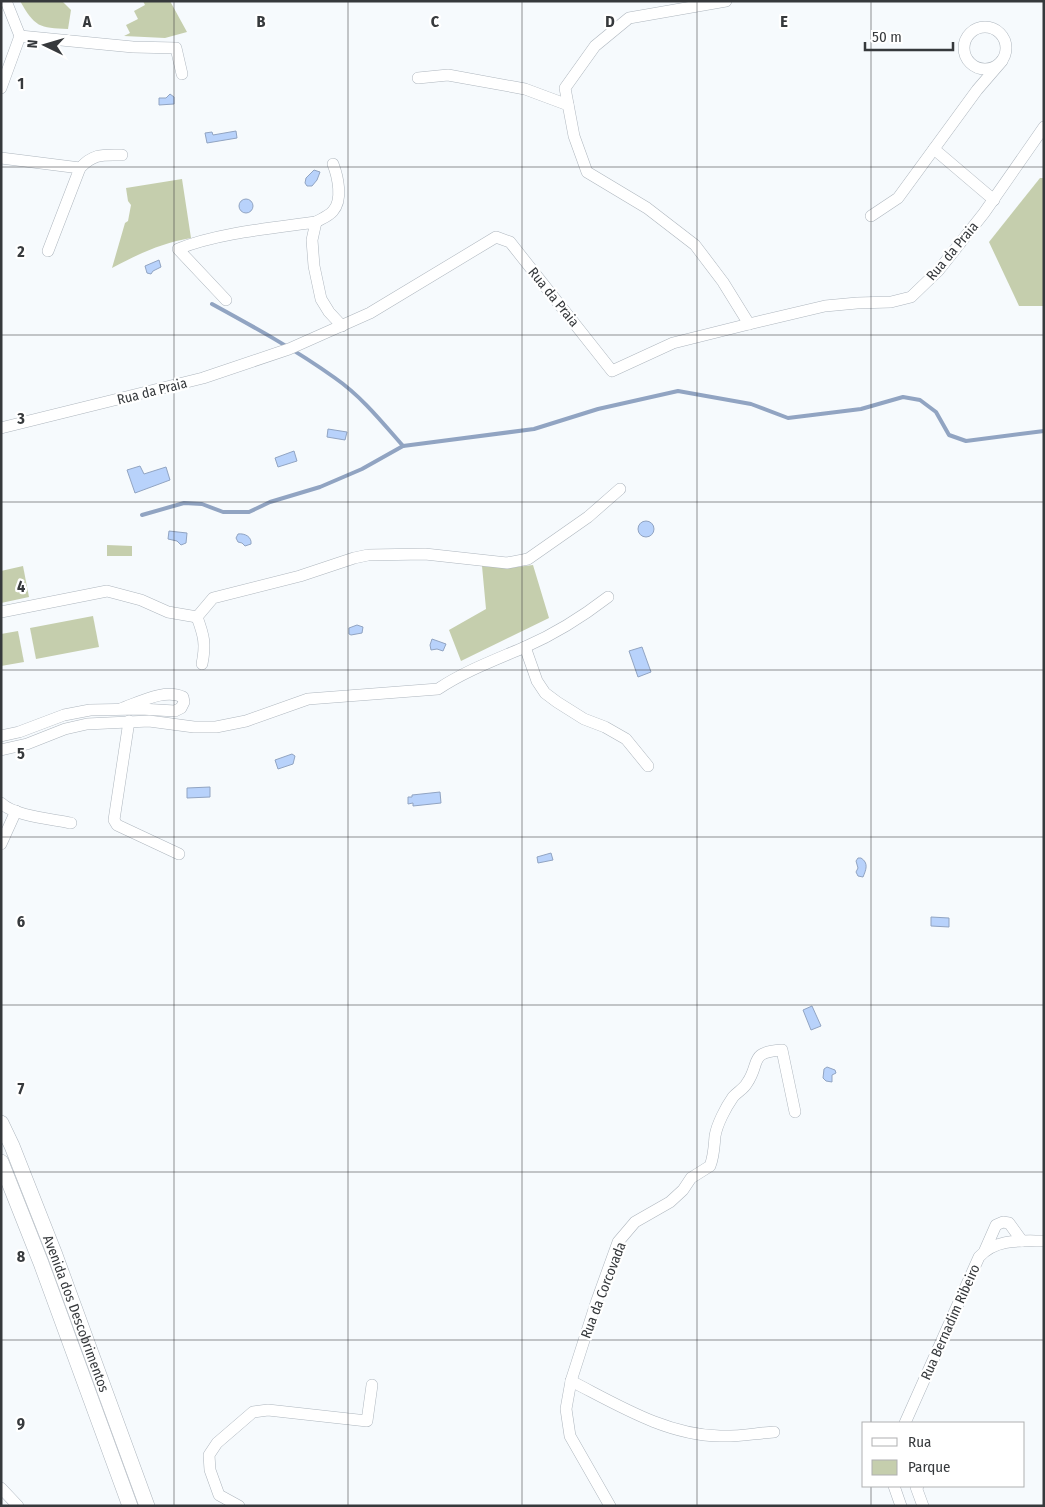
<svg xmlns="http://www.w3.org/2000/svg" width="1045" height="1507" font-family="'Fira Sans Condensed',sans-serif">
<rect width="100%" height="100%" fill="#f6fafd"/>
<!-- green -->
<g fill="#c5cead">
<path d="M 20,1 L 62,1 L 71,10 L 68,29 C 39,28 35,27 20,1 Z"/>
<path d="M 143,1 L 170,1 L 187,32 L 165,38 L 124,36 L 130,33 L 126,25 L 138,19 L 134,11 L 145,5 Z"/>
<path d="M 1040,178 L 1044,178 L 1044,306 L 1019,306 L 989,242 Z"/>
<path d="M 182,179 L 191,238 C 162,243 138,254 112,268 L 125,223 L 128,221 L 131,205 L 128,201 L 126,188 Z"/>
<path d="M 107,545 L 132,546 L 132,556 L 107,556 Z"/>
<path d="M 533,565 L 549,618 L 461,661 L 449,630 L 486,609 L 482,566 L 509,568 Z"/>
<path d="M 23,566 L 29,597 L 1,603 L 1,571 Z"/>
<path d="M 93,616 L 99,647 L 36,659 L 30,628 Z"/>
<path d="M 18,631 L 24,662 L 1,666 L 1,634 Z"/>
</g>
<!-- water -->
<g fill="#b8d2fb" stroke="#91a4c2">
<path d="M 170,94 L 174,97 L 174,104 L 159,105 L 159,98 L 166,98 Z"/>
<path d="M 236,131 L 237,138 L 207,143 L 205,133 L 212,132 L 213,135 Z"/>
<path d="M 314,170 L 320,172 L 317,180 L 312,186 L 307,186 L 305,183 L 306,178 Z"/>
<circle cx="246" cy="206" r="7"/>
<path d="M 159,260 L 161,267 L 153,271 L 151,274 L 147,273 L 145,266 Z"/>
<path d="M 328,429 L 347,432 L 345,440 L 327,437 Z"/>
<path d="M 294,451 L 297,461 L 278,467 L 275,458 Z"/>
<path d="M 140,466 L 144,474 L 166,467 L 170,480 L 135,493 L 127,470 Z"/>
<circle cx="646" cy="529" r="8"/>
<path d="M 169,531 L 187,533 L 186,543 L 181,545 L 177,541 L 168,539 Z"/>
<path d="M 238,534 C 245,533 252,537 251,544 L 245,546 L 242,543 L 238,542 L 236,538 Z"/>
<path d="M 357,625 L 363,627 L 362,633 L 351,635 L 349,634 L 349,628 Z"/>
<path d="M 432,639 L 446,644 L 443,651 L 437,649 L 431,650 L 430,645 Z"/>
<path d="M 642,647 L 651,672 L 638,677 L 629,651 Z"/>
<path d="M 292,754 L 295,756 L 293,764 L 278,769 L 275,760 Z"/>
<path d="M 210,787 L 210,797 L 187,798 L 187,788 Z"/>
<path d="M 440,792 L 441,803 L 413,806 L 413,803 L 408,804 L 408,797 L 412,797 L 412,795 Z"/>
<path d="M 551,853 L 553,860 L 538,863 L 537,857 Z"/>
<path d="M 858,858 L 861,858 C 869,863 866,870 863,877 L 858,876 L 856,872 L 858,868 L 856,861 Z"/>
<path d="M 931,917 L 949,918 L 949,927 L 931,926 Z"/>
<path d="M 812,1006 L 821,1026 L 811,1030 L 803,1010 Z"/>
<path d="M 827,1067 L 835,1070 L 836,1073 L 832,1075 L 832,1082 L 826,1081 L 823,1078 L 824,1069 Z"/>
</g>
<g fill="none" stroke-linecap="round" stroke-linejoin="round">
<!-- stream -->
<g stroke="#91a4c2" stroke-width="4">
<path d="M 212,304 C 254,327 296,350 335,378 C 361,396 382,422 403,446 L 534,429 L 598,409 L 678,391 L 751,404 L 788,418 L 861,409 L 903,397 L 920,400 L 936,412 L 949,435 L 966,441 L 1044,431"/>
<path d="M 142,515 L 184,503 L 202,504 L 223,512 L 249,512 L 270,502 L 320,487 L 362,469 L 403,446"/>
</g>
<!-- minor casing -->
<g stroke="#aeb6be" stroke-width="12">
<g id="minor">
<path d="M 726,1 L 629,18 L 595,46 L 565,88 L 574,136 L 587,172 L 647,208 L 695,245 L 723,282 L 749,324"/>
<circle cx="985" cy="48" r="21"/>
<path d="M 20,36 L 133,47 L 176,48 L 182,74"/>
<path d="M 418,78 L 448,75 L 525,89 L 568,105"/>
<path d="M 1,88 L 20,36 L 6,1"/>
<path d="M 934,149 L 994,200"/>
<path d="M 1,158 L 80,168 L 48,251"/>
<path d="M 80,168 C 94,153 103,155 122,155"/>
<path d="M 871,216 L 898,198 L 977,90 L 1002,61"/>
<path d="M 316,222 C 321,219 329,216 333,211 C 343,200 338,177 333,164"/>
<path d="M 226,300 L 178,249 C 217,233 273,228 316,222 L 312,240 L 314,266 L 321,299 L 329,312 L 342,326"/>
<path d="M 1,428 L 203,378 L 289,349 L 370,313 L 496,237 L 510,242 L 612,371 L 673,343 L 749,324 L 825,306 L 857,303 L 891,302 L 911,297 L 938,271 L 984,213 L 1044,127"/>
<path d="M 1,612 L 107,591 L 141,600 L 168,612 L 197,617 L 213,598 L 300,576 L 354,558 L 368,555 L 425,554 L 507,563 L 528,559 L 588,517 L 620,489"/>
<path d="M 197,617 C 204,636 206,644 202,664"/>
<path d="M 525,647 L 537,681 L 545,693 L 557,702 L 584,719 L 605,727 L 626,739 L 648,766"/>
<path d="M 129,721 L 114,820 L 117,825 L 179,854"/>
<path d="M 1,736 L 19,732 L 64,715 L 90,710 L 141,709 L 175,711 L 181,708 L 184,702 L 183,697 C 164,688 138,703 120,709"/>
<path d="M 1,750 L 27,744 L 65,729 L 87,724 L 149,721 L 194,727 L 216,727 L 246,721 L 308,699 L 438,689 C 465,671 495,660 525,647 C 555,634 582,617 608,597"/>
<path d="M 1,803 C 14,816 52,819 71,823"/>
<path d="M 1,844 L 16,811"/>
<path d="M 985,1250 L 996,1225 L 1003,1222 L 1009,1223 L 1022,1241"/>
<path d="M 571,1381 C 618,1405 666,1435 720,1436 C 738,1437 757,1433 774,1432"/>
<path d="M 905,1423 L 979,1257 C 996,1238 1021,1241 1044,1241"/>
<path d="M 894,1486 L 901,1506"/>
<path d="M 918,1486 L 916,1487 L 923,1506"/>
<path d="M 1,1488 L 18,1506"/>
<path d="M 239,1506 L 219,1495 L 210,1470 L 209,1455 L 217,1443 L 253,1412 L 268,1410 L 367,1421 L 372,1385"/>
<path d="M 610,1506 L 570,1436 L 566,1409 L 571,1381 L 596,1303 L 618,1242 L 635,1222 L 670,1202 L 683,1190 L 691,1178 L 710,1166 C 714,1156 714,1147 715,1136 C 717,1124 726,1107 733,1097 C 737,1092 744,1089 747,1083 C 761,1063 748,1052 782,1050 L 795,1112"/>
</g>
</g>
<!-- tertiary casing -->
<g stroke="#aeb6be" stroke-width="16">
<g id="tertiary">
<path id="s1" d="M 1,1123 L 12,1146 L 55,1255 L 147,1506"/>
<path d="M 1,1162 L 41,1263 L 130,1506"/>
</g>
</g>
<!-- minor -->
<use href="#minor" stroke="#fff" stroke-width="11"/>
<!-- tertiary -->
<use href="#tertiary" stroke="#fff" stroke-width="15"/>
</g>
<!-- grid -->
<path fill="none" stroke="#36393c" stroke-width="1" stroke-opacity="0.55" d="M 174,1 L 174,1506M 348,1 L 348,1506M 522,1 L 522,1506M 697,1 L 697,1506M 871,1 L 871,1423M 1,167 L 1044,167M 1,335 L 1044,335M 1,502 L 1044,502M 1,670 L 1044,670M 1,837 L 1044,837M 1,1005 L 1044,1005M 1,1172 L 1044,1172M 1,1340 L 1044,1340M 871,1486 L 871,1506"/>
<g text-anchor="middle" stroke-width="4.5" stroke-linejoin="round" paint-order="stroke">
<!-- street labels -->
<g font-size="14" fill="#36393c" stroke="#fff">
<text transform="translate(952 251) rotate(-50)" y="5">Rua da Praia</text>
<text transform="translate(554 297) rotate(51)" y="5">Rua da Praia</text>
<text transform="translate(152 391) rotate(-14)" y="5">Rua da Praia</text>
<text transform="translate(603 1290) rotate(-69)" y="5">Rua da Corcovada</text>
<text dy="5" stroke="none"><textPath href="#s1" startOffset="205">Avenida dos Descobrimentos</textPath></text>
<text transform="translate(950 1322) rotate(-66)" y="5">Rua Bernadim Ribeiro</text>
</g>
</g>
<g font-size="16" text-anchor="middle" font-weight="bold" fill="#36393c" stroke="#fff" stroke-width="4.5" stroke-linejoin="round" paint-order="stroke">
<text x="87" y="27">A</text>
<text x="261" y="27">B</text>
<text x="435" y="27">C</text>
<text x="610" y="27">D</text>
<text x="784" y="27">E</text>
<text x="21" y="89">1</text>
<text x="21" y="257">2</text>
<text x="21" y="424">3</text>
<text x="21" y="592">4</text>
<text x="21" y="759">5</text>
<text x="21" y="927">6</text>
<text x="21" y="1094">7</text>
<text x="21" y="1262">8</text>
<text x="21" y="1429">9</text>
</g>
<!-- border -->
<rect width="1045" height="1507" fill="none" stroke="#36393c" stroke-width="5"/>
<!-- legend -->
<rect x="862" y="1422" width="162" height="65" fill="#ffffff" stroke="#afb0b1"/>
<rect x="872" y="1438" width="25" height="8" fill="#ffffff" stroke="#afb0b1"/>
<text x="908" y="1447" font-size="15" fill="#36393c">Rua</text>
<rect x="872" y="1460" width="25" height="15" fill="#c5cead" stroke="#afb0b1"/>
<text x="908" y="1472" font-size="15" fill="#36393c">Parque</text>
<!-- north arrow -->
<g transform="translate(45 45) rotate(275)" stroke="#ffffff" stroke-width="4" paint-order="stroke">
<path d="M0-4L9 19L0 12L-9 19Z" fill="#36393c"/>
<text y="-8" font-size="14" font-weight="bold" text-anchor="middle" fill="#36393c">N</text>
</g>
<!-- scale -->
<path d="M865 42v8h88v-8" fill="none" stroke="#36393c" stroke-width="2.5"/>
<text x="872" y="42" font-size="15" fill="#36393c" stroke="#ffffff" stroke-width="4" paint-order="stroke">50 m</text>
</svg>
